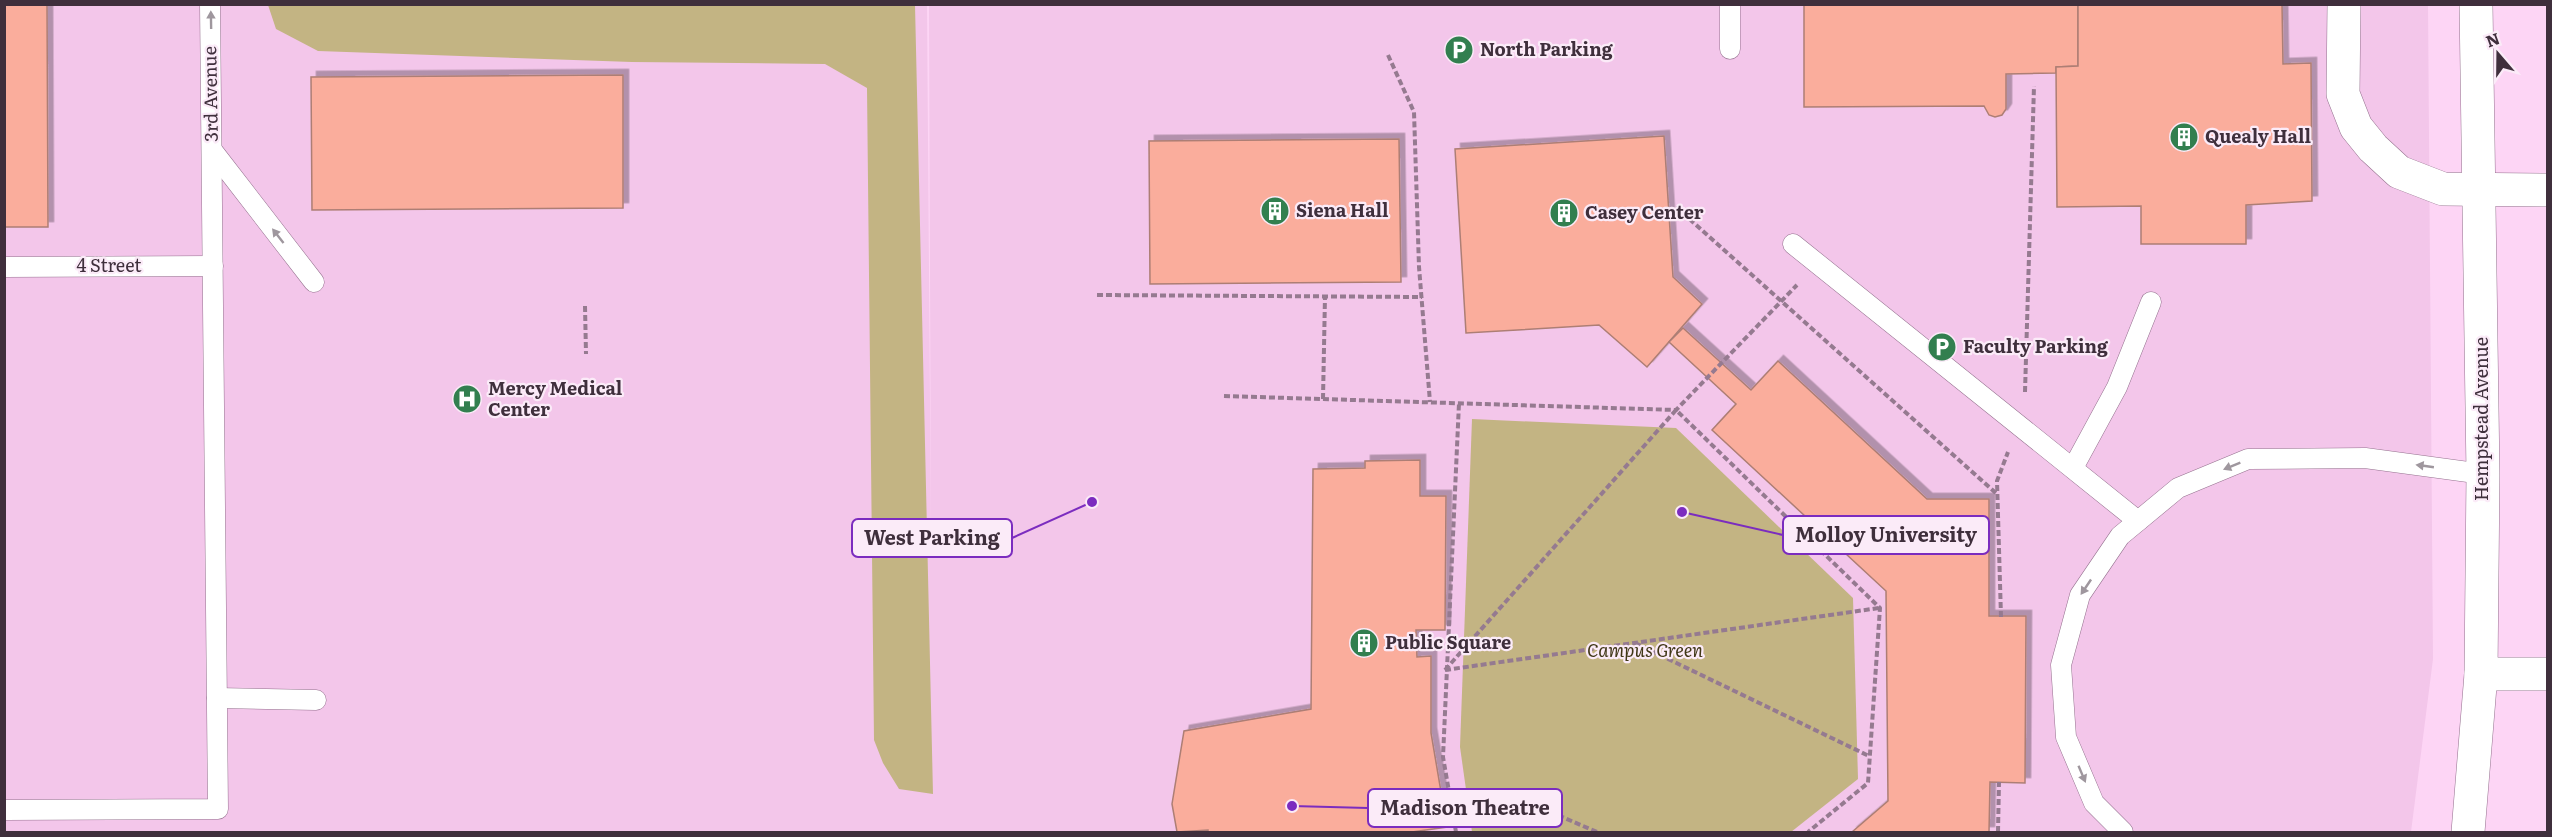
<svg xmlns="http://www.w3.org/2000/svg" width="2552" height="837" font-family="Literata,serif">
<defs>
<filter id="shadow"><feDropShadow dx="5.5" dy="-5.5" stdDeviation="0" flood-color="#0004"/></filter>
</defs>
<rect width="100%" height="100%" fill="#fdd5f5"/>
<!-- built -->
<path fill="#f3c6ea" d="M 5,5 L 927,5 L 931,537 L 929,5 L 2428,5 L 2433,659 L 2411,832 L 5,832 Z"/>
<!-- green -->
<g fill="#c3b483">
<path d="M 268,5 L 915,5 L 933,794 L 899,789 L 883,763 L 874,740 L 867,88 L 825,64 L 632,62 L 318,51 L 276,29 Z"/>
<path d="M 1472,419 L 1676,428 L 1853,598 L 1858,779 L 1791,832 L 1472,832 L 1460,747 Z"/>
</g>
<!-- building -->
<g fill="#faad9c" stroke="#ad7e74" stroke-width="1.5" filter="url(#shadow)">
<path d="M 4,4 L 47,4 L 48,227 L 4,227 Z"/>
<path d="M 1804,4 L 2078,4 L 2078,66 L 2056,67 L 2056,73 L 2006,74 L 2006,109 L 2002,115 L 1995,117 L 1989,115 L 1984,106 L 1804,107 Z"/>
<path d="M 2078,4 L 2282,4 L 2283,64 L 2311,63 L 2312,201 L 2246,205 L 2246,244 L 2141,244 L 2141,206 L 2057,207 L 2056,67 L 2078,66 Z"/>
<path d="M 623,75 L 623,208 L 312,210 L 311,77 Z"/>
<path d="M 1664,136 L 1673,277 L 1702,304 L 1647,367 L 1599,325 L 1466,333 L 1455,149 Z"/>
<path d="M 1399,139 L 1401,282 L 1150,284 L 1149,141 Z"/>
<path d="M 1683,328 L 1751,390 L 1778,361 L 1927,499 L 1989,499 L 1989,616 L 2026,616 L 2025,783 L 1990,782 L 1989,832 L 1852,832 L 1888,801 L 1886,591 L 1712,430 L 1736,404 L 1669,342 Z"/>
<path d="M 1420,460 L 1420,496 L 1446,496 L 1445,630 L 1416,630 L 1417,657 L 1431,656 L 1431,733 L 1447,827 L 1412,832 L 1208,832 L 1208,830 L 1177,832 L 1172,804 L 1184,731 L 1311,709 L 1313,469 L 1365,468 L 1365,461 Z"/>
</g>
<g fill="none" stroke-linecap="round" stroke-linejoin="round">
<!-- lane casing -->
<g stroke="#95728f" stroke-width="21">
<g id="lane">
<path d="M 1730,4 L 1730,49"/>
<path d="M 212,150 L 314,282"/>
<path d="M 1793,244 L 2138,521"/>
<path d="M 4,267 L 213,266"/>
<path d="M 2073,468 L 2117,387 L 2151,302"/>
<path d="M 217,698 L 316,700"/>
<path d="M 4,810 L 218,809 L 210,4"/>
<path d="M 2123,832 L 2094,803 L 2066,737 L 2061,665 L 2080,595 L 2120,536 L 2178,488 L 2248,459 L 2365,458 L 2483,474"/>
</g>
</g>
<!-- street casing -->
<g stroke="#95728f" stroke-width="34">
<g id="street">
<path d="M 2344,4 L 2343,94 L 2356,127 L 2373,148 L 2399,172 L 2443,189 L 2548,190"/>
<path d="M 2481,674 L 2548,674"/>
</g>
</g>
<!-- secondary casing -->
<g stroke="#95728f" stroke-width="34">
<path id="secondary" d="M 2468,832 L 2481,674 L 2483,474 L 2476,4"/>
</g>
<!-- path -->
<g stroke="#957a90" stroke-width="4" stroke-dasharray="6 3" stroke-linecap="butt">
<path d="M 1388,55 L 1414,112 L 1419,267 L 1430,402"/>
<path d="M 1676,207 L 1997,494"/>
<path d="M 1097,295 L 1422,297"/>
<path d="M 585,306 L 586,354"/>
<path d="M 2025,392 L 2034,86"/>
<path d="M 1224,396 L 1676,410 L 1797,285"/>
<path d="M 1323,399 L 1325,296"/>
<path d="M 2001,617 L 1997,481 L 2008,452"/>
<path d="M 1635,643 L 1869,756"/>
<path d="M 1445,670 L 1676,410 L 1880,608 L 1868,783 L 1808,832"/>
<path d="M 1445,670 L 1879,608"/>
<path d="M 1453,816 L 1515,805 L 1539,807 L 1597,832"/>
<path d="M 1456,832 L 1443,757 L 1459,403"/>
<path d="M 1998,832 L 1999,782"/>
</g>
<!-- lane -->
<use href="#lane" stroke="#fff" stroke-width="20"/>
<!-- street -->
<use href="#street" stroke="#fff" stroke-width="33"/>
<!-- secondary -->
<use href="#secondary" stroke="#fff" stroke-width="33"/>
</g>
<!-- one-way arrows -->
<defs><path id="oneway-solid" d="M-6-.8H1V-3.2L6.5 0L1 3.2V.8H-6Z" transform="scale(1.5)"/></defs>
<g fill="#9f979e">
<use href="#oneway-solid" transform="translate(211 20) rotate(-91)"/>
<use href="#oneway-solid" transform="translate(278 236) rotate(-128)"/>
<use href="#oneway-solid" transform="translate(2232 466) rotate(158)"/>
<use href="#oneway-solid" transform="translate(2425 466) rotate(-172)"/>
<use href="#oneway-solid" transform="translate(2086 587) rotate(124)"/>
<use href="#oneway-solid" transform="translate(2082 774) rotate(67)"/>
</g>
<!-- icons -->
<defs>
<g id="parking-disc" transform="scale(1.5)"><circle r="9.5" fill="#327f4f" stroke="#fbebf8"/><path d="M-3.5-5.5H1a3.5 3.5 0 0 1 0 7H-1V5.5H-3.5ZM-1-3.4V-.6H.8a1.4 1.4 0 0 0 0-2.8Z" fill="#fff"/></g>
<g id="building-disc" transform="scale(1.5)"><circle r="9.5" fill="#327f4f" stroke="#fbebf8"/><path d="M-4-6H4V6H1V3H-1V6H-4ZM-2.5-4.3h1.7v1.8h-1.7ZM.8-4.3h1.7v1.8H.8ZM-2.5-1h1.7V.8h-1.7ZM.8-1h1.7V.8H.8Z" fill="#fff"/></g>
<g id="hospital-disc" transform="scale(1.5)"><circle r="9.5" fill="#327f4f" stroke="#fbebf8"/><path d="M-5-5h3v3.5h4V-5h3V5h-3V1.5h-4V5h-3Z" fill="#fff"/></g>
</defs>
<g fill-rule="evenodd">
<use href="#parking-disc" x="1459" y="50"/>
<use href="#building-disc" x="2184" y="137"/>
<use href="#building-disc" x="1275" y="211"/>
<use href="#building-disc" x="1564" y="213"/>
<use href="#parking-disc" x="1942" y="347"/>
<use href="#hospital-disc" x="467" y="399"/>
<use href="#building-disc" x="1364" y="643"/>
</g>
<g text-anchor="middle" stroke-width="4.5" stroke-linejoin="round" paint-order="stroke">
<!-- poi labels -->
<g font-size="18" font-weight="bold" fill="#3f2f3c" stroke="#fbebf8" text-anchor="start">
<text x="1480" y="56">North Parking</text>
<text x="2205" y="143">Quealy Hall</text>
<text x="1296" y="217">Siena Hall</text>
<text x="1585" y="219">Casey Center</text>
<text x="1963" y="353">Faculty Parking</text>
<text x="488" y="395">Mercy Medical<tspan x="488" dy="21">Center</tspan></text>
<text x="1385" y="649">Public Square</text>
</g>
<!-- street labels -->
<g font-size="18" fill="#3f2f3c" stroke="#fbebf8">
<text transform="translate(211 94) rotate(-91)" y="6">3rd Avenue</text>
<text x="109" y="272">4 Street</text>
<text transform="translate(2482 419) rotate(-90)" y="6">Hempstead Avenue</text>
</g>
<!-- park labels -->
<g font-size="18" font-style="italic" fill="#403717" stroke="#fbebf8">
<text x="1645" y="657">Campus Green</text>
</g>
</g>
<!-- callouts -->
<path fill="none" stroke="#7b2cbf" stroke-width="2" d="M1682 512L1783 535M1092 502L1012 538M1292 806L1368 808"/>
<g fill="#7b2cbf" stroke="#fbebf8" stroke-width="2">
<circle cx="1682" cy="512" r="6"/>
<circle cx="1092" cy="502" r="6"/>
<circle cx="1292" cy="806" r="6"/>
</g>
<g fill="#fbebf8" stroke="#7b2cbf" stroke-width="2">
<rect x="1783" y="516" width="206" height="38" rx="6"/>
<rect x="852" y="519" width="160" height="38" rx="6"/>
<rect x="1368" y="789" width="194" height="38" rx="6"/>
</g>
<g font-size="20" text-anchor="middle" font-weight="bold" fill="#3f2f3c">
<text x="1886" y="542">Molloy University</text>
<text x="932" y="545">West Parking</text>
<text x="1465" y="815">Madison Theatre</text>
</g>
<!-- border -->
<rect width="2552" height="837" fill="none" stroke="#3f2f3c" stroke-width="12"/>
<!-- north arrow -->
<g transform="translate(2498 54) rotate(340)" stroke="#fbebf8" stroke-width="4.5" paint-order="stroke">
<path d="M0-4.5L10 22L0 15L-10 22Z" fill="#3f2f3c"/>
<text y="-9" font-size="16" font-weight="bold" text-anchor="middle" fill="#3f2f3c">N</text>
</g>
</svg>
